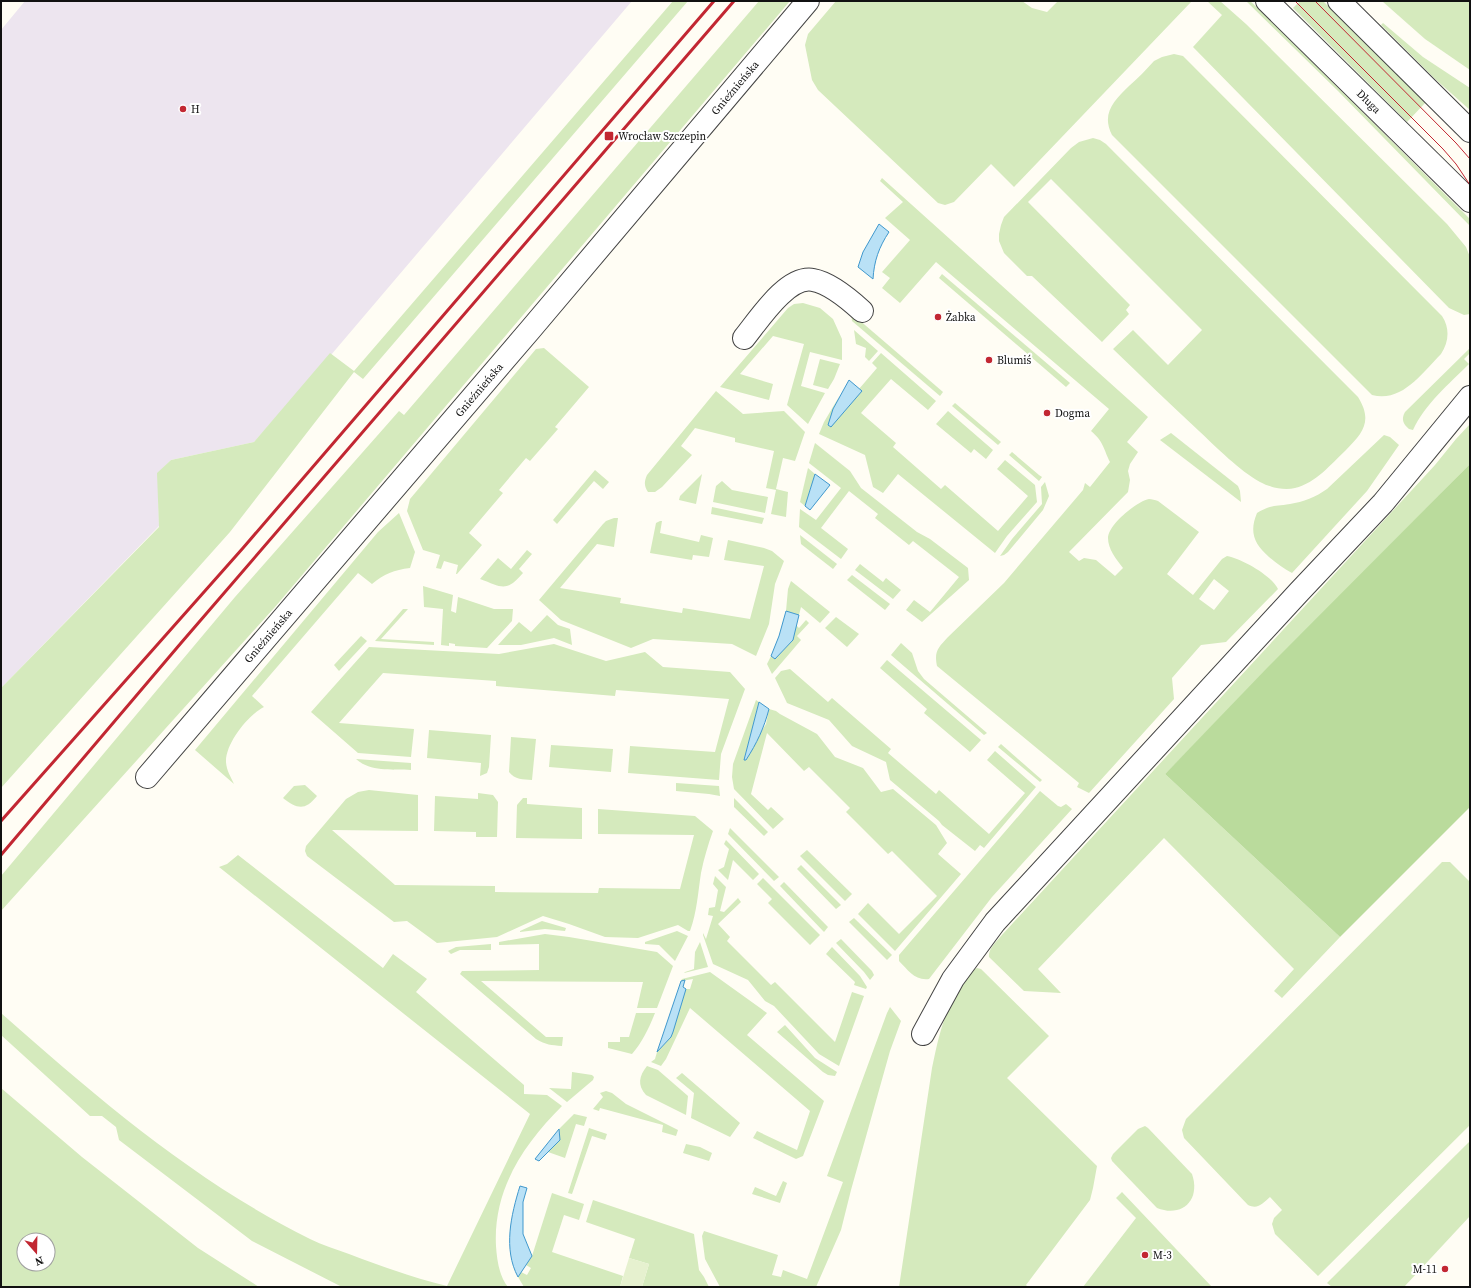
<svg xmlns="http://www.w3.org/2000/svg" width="1471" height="1288" font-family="'Source Serif 4',serif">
<rect width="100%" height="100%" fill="#fffdf4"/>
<!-- industrial -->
<path fill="#ede5ef" d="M 25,1 L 632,1 L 325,362 L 254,442 L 171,460 L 158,473 L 159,526 L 1,688 L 1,30 Z"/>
<!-- green -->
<g fill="#d5eabd" fill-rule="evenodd">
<path d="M 673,1 L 688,1 L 363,379 L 354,372 L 230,532 L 1,788 L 1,688 L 159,527 L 157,473 L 171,460 L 254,442 L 330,353 L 354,371 Z"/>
<path d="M 759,1 L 790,1 L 275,607 L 1,911 L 1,876 L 235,597 L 399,411 L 404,415 Z"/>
<path d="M 836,1 L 1022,1 L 1032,8 L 1047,12 L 1058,1 L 1192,1 L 1014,187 L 991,164 L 954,202 L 945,205 L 938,203 L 818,90 L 812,80 L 805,45 L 808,34 Z"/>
<path d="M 1207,1 L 1220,1 L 1246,24 L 1447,224 L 1466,247 L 1470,257 L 1470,314 L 1464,315 L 1449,308 L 1193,47 L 1222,15 Z"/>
<path d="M 1246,1 L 1250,1 L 1263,13 L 1470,219 L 1470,226 L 1338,91 Z"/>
<path d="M 1300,1 L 1323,1 L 1426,102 L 1407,122 L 1293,8 Z"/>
<path d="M 1382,1 L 1470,1 L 1470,70 L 1425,39 Z"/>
<path d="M 1383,23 L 1423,57 L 1470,88 L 1470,110 L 1434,78 L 1381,25 Z"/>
<path d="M 1174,54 L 1183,56 L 1442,316 C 1450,328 1449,342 1441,354 C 1422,373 1402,403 1372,395 L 1112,135 C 1101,113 1114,101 1129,86 C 1138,78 1146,70 1154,61 L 1162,57 Z"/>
<path d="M 1093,138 L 1100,140 L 1106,144 L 1358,397 C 1373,421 1363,433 1346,450 C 1331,464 1316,483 1295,488 C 1284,491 1269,487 1260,482 C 1240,471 1216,447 1199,431 C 1170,404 1142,377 1113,349 L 1133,330 L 1168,365 L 1202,330 L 1051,179 L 1028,202 L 1130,305 L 1126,310 L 1129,314 L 1102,342 L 1032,276 L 1027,276 L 1004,253 L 999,241 L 999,234 L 1001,225 L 1004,217 L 1071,148 L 1079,142 Z"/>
<path d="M 882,178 L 1148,417 L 1127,442 L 1138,452 L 1130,464 L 1128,471 L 1130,480 L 1128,492 L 1069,552 L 1079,561 L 1084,558 L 1096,560 L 1115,576 L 1123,568 C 1116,559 1108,549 1108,538 C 1108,525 1137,501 1149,499 C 1152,499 1155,500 1158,501 L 1199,532 L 1167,574 L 1193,595 L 1222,559 L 1227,556 C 1242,559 1271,575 1278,589 L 1226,642 L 1201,645 L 1172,678 L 1174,699 L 1089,793 L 1077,787 L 1079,783 L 937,666 C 934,651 938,648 948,637 L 1004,583 L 1083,490 L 1085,483 L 1090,487 L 1110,462 C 1103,448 1104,442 1091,431 L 1109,409 L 936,262 L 900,303 L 882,288 L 890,278 L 882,272 L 910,240 L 885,218 L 903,202 L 880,181 ZM 1214,579 L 1229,591 L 1214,610 L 1199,599 Z"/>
<path d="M 942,274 L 1070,383 L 1066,387 L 939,278 Z"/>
<path d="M 803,303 L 820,308 L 833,319 L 842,339 L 842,360 L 810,352 L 801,386 L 825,393 L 808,424 L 787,405 L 804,344 L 773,336 L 740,374 L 773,384 L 769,400 L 720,387 L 788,308 L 794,304 Z"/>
<path d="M 851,313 L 943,392 L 940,396 L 852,321 Z"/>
<path d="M 854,330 L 878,351 L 869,361 L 865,357 L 866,348 L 856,344 Z"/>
<path d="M 544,348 L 589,387 L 555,427 L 558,429 L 530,461 L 526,458 L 499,490 L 503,493 L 469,533 L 482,545 L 457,574 L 456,574 L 458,565 L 444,561 L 441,569 L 436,568 L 440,555 L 423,550 L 407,511 L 410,499 L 536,349 Z"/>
<path d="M 1470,348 L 1470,353 L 1464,359 L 1469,364 C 1449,384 1425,404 1413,430 L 1409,429 C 1403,424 1401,419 1405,412 Z"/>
<path d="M 881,353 L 936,401 L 928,410 L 891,379 L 861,413 L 896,443 L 893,447 L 941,489 L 945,485 L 998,531 L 1028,496 L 997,469 L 1005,460 L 1035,485 L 1037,502 L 1007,536 L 995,553 L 898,474 L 883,493 L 873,487 L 865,455 L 819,434 L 824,422 L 840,395 L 833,409 L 861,391 L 859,389 L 877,368 L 872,363 Z"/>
<path d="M 820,359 L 840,364 L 834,379 L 828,389 L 813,385 Z"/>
<path d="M 716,391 L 743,414 L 784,411 L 805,432 L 795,461 L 783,458 L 776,489 L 788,492 L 786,517 L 771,514 L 776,490 L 766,488 L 774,451 L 735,442 L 735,438 L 695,428 L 681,446 L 692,455 L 662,487 L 655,492 L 648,492 C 644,486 644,482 647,475 Z"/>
<path d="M 955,403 L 1001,442 L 998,445 L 952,406 Z"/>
<path d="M 948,411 L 993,450 L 986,459 L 974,449 L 971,453 L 936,424 Z"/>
<path d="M 1470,424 L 1470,464 L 1165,774 L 1340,937 L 1282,998 L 1274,991 L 1294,969 L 1164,838 L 1038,969 L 1061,993 L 1024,991 L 989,957 C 988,949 996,942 1001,936 L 1435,465 L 1456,439 Z"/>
<path d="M 1171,433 L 1238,486 L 1240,491 L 1241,502 L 1160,440 Z"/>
<path d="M 1384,435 L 1390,437 L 1399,445 L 1367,491 L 1292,573 C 1284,569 1276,563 1269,557 C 1254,544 1249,532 1257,513 C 1272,504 1274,507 1290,504 C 1303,502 1316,497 1327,489 Z"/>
<path d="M 815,443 L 850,471 L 861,488 L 917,532 L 930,539 L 968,568 L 969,580 L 922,622 L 906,610 L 914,600 L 930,612 L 959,577 L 913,541 L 909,545 L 875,518 L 878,514 L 849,491 L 821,528 L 848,549 L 841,559 L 799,527 L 800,509 L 816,520 L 841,488 L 809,463 Z"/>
<path d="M 1012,452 L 1039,475 L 1042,477 L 1039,481 L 1009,455 Z"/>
<path d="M 808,468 L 815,474 L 805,506 L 800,502 Z"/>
<path d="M 595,470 L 609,482 L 603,489 L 594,481 L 557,524 L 553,520 Z"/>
<path d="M 702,474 L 696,504 L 679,500 L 680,496 Z"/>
<path d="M 722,481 L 732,490 L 768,497 L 765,513 L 713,502 L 716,486 Z"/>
<path d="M 1045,482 L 1049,496 L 1043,510 L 1008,552 L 1004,555 L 1000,556 L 1012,539 L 1042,504 L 1041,487 Z"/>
<path d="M 712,507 L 764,518 L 762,524 L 711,514 Z"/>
<path d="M 399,513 L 415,552 L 410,568 C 394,570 384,574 372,584 L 358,573 L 252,696 L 264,707 C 248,715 226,743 226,761 C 226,770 231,777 234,784 L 195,750 L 378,532 Z"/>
<path d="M 614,518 L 618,518 L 614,547 L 597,544 L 560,588 L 621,598 L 620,603 L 682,613 L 683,608 L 750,619 L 764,566 L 724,560 L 728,540 L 764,548 L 772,551 L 784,561 L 775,584 L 769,624 L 756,656 L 732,644 L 653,639 L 631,648 L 561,620 L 539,600 L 603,524 L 606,521 Z"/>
<path d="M 660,521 L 662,521 L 660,533 L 699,542 L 701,535 L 713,538 L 709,557 L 693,555 L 692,560 L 650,553 L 656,523 Z"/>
<path d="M 800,535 L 837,564 L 833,569 L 801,544 Z"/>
<path d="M 527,550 L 532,554 L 519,569 L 523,573 C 506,593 502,587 480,579 L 498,558 L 511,569 Z"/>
<path d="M 860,564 L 883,582 L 886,578 L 901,590 L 893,599 L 855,570 Z"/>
<path d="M 852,575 L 890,604 L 885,610 L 847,580 Z"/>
<path d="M 791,581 L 830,612 L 820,623 L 801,607 L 799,615 L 786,611 L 788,589 Z"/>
<path d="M 423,586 L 453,595 L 451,611 L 456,613 L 458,597 L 494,609 L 513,609 L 512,621 L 487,648 L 455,646 L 455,644 L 449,643 L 449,646 L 441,645 L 443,609 L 424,607 Z"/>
<path d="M 403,609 L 408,609 L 381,639 L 434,642 L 434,645 L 375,641 Z"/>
<path d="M 547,615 L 558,625 L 570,629 L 572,645 L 554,638 L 521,645 L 498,645 L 519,622 L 531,632 Z"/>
<path d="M 836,617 L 859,634 L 847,647 L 825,628 Z"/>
<path d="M 806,620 L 809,623 L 797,636 L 801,640 L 772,674 L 767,664 L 771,656 L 775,659 L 793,640 L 796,625 L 799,628 Z"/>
<path d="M 361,636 L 367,641 L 339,671 L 334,665 Z"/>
<path d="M 901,643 L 912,653 L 918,671 L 924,679 L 987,733 L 984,735 L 891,655 Z"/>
<path d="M 554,644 L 606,661 L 645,652 L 663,667 L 730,672 L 745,689 L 721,754 L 719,780 L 628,773 L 630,746 L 715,752 L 729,699 L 616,690 L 615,696 L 496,686 L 496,681 L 383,673 L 339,723 L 414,729 L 411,757 L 358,753 L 311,712 L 369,647 L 499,654 Z"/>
<path d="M 887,660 L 981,740 L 970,752 L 924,713 L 927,709 L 880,668 Z"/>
<path d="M 790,669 L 828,702 L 832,698 L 891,749 L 888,753 L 936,794 L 939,790 L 989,834 L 1025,793 L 987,760 L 995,751 L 1036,787 L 984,848 L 980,845 L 975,851 L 942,825 L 939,821 L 890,780 L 886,762 L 852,746 L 829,720 L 787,703 L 775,678 L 781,671 Z"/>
<path d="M 756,700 L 759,702 L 744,760 L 766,724 L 769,709 L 776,711 L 780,714 L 817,734 L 835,757 L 863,768 L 881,792 L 893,789 L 936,825 L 947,843 L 938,854 L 961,874 L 895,951 L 858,914 L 868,903 L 899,934 L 937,896 L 892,851 L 888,854 L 846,812 L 850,808 L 809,767 L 804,771 L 767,733 L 751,794 L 768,810 L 771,807 L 784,819 L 773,829 L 734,789 L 732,777 L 733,764 Z"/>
<path d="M 429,730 L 491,735 L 489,767 L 487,773 L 480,776 L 481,763 L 427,758 Z"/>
<path d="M 511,737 L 536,739 L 532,780 C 523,779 515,780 509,772 Z"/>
<path d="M 1001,744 L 1042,780 L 1040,782 L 998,747 Z"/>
<path d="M 551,745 L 613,749 L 611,772 L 549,767 Z"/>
<path d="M 356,759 L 411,763 L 411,770 C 393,769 370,772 356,759 Z"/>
<path d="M 676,783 L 719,786 L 720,796 L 709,794 L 676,791 Z"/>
<path d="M 305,785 L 317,796 C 305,811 297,809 283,798 L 294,786 Z"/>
<path d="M 369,790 L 418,795 L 418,831 L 332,830 L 395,885 L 495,886 L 495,892 L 598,893 L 599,888 L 680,889 L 694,835 L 598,834 L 598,809 L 695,816 L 713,831 C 708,845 704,858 701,873 C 698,892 697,912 690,931 L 688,931 L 678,925 L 638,938 L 605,937 L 569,924 L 543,916 L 497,937 L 437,943 L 407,921 L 394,922 L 307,856 L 305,851 L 306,846 L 346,799 L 358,792 Z"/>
<path d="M 1040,791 L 1058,806 L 1061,807 L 1066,804 L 1072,809 L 992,897 L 929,979 C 915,981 908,970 899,961 L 899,955 Z"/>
<path d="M 478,793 L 493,795 L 498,802 L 497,837 L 476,837 L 476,832 L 434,831 L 435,796 L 478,799 Z"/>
<path d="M 523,798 L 527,798 L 527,804 L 582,808 L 582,839 L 516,838 L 517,805 Z"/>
<path d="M 734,798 L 768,832 L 764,836 L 734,807 Z"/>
<path d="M 730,828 L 779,877 L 774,881 L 728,834 Z"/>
<path d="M 726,840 L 759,874 L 753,880 L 733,860 L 728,880 L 718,870 L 724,867 L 729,849 L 724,844 Z"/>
<path d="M 807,850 L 852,894 L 845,901 L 800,856 Z"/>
<path d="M 238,855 L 383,968 L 393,954 L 427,979 L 416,992 L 524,1085 L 524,1094 L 547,1095 L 562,1106 C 524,1144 493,1189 496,1246 C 497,1260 499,1276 508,1287 L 342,1287 L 252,1241 L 119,1140 L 116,1127 L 102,1116 L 90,1116 L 1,1035 L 1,1013 C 96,1097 195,1182 310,1239 C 322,1245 336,1249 349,1254 C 381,1266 414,1278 447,1286 L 530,1114 L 219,867 L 227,864 Z"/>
<path d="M 1442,862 L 1450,862 L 1470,882 L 1470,1125 L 1318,1276 L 1275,1234 L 1272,1224 L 1274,1218 L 1282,1210 L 1270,1197 C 1263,1203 1258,1210 1248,1205 L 1184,1138 L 1182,1130 L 1186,1119 Z"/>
<path d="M 801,865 L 841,905 L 836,909 L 797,869 Z"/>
<path d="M 715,876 L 726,887 L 720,911 L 724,912 L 738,898 L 741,902 L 718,924 L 730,937 L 727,941 L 771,985 L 775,982 L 835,1042 L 852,992 L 864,996 L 839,1066 L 819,1054 L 774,1006 L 765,1001 L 748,980 L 713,964 L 703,935 L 703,933 L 706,939 L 713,916 L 708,915 L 709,908 L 715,907 L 718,890 L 713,884 Z"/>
<path d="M 763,878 L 820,935 L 810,945 L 768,903 L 772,899 L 757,884 Z"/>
<path d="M 784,882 L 828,927 L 824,932 L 780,886 Z"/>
<path d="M 854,918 L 892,955 L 887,960 L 849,922 Z"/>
<path d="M 542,921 L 566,928 L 565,931 L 545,929 L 520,932 L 520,931 Z"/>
<path d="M 677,931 L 688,936 L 675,961 L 659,945 L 645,944 L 645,942 Z"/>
<path d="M 545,934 L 569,937 L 657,952 L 673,966 L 657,1008 L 637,1008 L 643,982 L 481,981 L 546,1037 L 563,1037 L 562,1046 C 551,1045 546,1045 536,1039 L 460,974 L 462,971 L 539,970 L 539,944 L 499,945 L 499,942 Z"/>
<path d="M 841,939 L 872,971 L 874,975 L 870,980 L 864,972 L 836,943 Z"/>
<path d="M 700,942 L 708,967 L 684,973 L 685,972 L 694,969 L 695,952 Z"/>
<path d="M 491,944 L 491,950 L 460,950 L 451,954 L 448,951 L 456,947 Z"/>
<path d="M 832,947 L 860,976 L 867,987 L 866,989 L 854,985 L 855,982 L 826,954 Z"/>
<path d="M 977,968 L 981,969 L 1049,1036 L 1007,1078 L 1097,1166 L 1093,1188 L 1090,1200 L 1026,1285 L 1028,1287 L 899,1287 L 932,1068 C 939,1035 944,1010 964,981 C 968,976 971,971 977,968 Z"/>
<path d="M 710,972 L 767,1013 L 747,1035 L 824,1101 L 803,1156 L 796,1159 L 753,1138 L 757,1131 L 797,1150 L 810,1111 L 690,1008 L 666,1059 L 661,1066 L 651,1062 L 655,1059 L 657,1052 L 671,1037 L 686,989 L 690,989 L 693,979 L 681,981 L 682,979 Z"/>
<path d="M 890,1007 L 901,1021 L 890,1051 L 851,1190 L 841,1230 L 816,1287 L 720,1287 L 705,1259 L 702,1236 L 704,1231 L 778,1255 L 772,1275 L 781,1277 L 783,1270 L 807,1279 L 843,1182 L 827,1176 L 887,1013 Z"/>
<path d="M 636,1013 L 655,1013 C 649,1028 643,1041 632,1054 L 608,1048 L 608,1042 L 620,1042 L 620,1037 L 629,1037 Z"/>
<path d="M 785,1025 L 815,1058 L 837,1072 L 835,1076 L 828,1075 L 823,1072 L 777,1032 Z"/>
<path d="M 647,1066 L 658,1070 L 688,1096 L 686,1115 L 646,1095 C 637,1085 639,1076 647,1066 Z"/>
<path d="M 572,1072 L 592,1075 L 594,1077 L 593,1080 L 567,1102 L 549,1088 L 571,1089 Z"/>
<path d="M 682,1073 L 740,1123 L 730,1137 L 691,1118 L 694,1093 L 676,1078 Z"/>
<path d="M 1,1088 L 82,1157 L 198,1248 L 259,1287 L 1,1287 ZM 24,1240 L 48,1240 L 48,1264 L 24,1264 Z"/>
<path d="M 606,1091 L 612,1093 L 626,1104 L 678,1130 L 676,1136 L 662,1132 L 663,1125 L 600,1108 L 599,1111 L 593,1109 L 603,1097 L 600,1093 Z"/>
<path d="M 574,1114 L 587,1117 L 584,1126 L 576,1124 L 565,1158 L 548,1152 L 560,1140 L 559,1129 Z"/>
<path d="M 1145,1126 L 1148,1128 L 1192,1174 C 1201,1200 1182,1218 1157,1208 L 1112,1161 L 1111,1158 L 1113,1154 L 1138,1129 Z"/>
<path d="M 589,1128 L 607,1134 L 605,1140 L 592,1136 L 572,1194 L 568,1193 Z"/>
<path d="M 1470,1141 L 1470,1216 L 1404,1287 L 1332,1287 L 1327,1283 Z"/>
<path d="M 686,1144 L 700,1147 L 712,1153 L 709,1161 L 683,1153 Z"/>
<path d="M 783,1181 L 787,1183 L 780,1203 L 752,1194 L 755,1187 L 776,1196 Z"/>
<path d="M 1122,1192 L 1212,1287 L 1083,1287 L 1136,1218 L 1116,1198 Z"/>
<path d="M 552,1193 L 584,1204 L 579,1220 L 564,1215 L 552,1252 L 623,1276 L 620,1287 L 524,1287 L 518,1277 L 521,1272 L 527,1275 L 531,1268 L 526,1265 L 532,1256 Z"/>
<path d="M 593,1200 L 694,1234 L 699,1270 L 704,1277 L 709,1287 L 642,1287 L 649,1264 L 629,1258 L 635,1239 L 586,1222 Z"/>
</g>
<!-- forest -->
<path fill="#badb9c" d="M 1470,464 L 1470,807 L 1340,937 L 1165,774 L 1268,667 Z"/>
<!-- pitch -->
<path fill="#e6f1cf" d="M 629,1258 L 649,1264 L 642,1287 L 620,1287 Z"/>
<!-- water -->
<g fill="#b9e1f6" stroke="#4098cd">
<path d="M 879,224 L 889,232 C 879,247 874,261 873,279 L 858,267 L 863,252 Z"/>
<path d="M 849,380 L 862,391 L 831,427 L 828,425 L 833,409 Z"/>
<path d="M 815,474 L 830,485 L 810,510 L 805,506 Z"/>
<path d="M 786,611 L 799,615 L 793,640 L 775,659 L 771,656 L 779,636 Z"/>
<path d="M 759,702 L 769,709 C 764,728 757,743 746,760 L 744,760 Z"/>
<path d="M 685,980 L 683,987 L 686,989 L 673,1032 L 671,1037 L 657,1052 L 681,981 Z"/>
<path d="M 559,1129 L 560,1140 L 539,1161 L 535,1159 Z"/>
<path d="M 520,1186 L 527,1188 L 523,1202 L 523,1234 L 532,1256 L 518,1277 C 503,1249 511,1215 520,1186 Z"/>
</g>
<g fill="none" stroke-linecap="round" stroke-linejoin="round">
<!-- minor casing -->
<g stroke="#444" stroke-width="24">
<g id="minor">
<path id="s1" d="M 1267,1 L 1470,201"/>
<path d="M 1339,1 L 1470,131"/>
<path d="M 744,338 C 758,321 787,275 813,280 C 830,283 850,300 862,311"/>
<path id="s2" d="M 147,777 L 530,330 L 808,1"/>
<path d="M 923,1034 L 953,979 L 995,922 L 1299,592 L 1383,503 L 1470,397"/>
</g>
</g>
<!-- minor -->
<use href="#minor" stroke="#fff" stroke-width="22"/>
<!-- tram -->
<g stroke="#c22732" stroke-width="1">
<path d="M 1295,1 L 1443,149 L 1456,164 L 1470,185"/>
<path d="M 1315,1 L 1456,143 L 1470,159"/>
</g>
<!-- rail -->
<g stroke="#c22732" stroke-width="3">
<path d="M 1,821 L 243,548 L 714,1"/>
<path d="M 1,855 L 181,643 L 734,1"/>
</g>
</g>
<!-- markers -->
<g fill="#c22732" stroke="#fff" stroke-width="1.5">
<circle cx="183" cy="109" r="4"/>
<rect x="604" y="131" width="10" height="10" rx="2"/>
<circle cx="938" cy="317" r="4"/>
<circle cx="989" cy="360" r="4"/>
<circle cx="1047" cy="413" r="4"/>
<circle cx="1145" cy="1255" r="4"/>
<circle cx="1445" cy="1269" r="4"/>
</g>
<g text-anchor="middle" stroke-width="4" stroke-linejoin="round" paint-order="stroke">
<!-- street labels -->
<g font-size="11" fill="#111" stroke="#fff">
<text dy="4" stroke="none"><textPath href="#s2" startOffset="906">Gnieźnieńska</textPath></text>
<text dy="4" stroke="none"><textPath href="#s1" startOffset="143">Długa</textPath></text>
<text dy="4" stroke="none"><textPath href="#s2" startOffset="510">Gnieźnieńska</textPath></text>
<text dy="4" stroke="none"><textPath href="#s2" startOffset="186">Gnieźnieńska</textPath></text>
</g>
<!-- poi labels -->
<g font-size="11" fill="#111" stroke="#fff" text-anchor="start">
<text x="191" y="113">H</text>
<text x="618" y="140">Wrocław Szczepin</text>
<text x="946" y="321">Żabka</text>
<text x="997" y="364">Blumiś</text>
<text x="1055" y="417">Dogma</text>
<text x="1153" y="1259">M-3</text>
<text x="1437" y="1273" text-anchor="end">M-11</text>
</g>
</g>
<!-- border -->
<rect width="1471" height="1288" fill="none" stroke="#111111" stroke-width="4"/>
<!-- north arrow -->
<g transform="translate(36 1252) rotate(160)"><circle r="19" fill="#ffffff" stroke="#a0a0a0"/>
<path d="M0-3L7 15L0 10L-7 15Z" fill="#c22732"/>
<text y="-6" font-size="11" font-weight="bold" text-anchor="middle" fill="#111111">N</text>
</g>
</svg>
